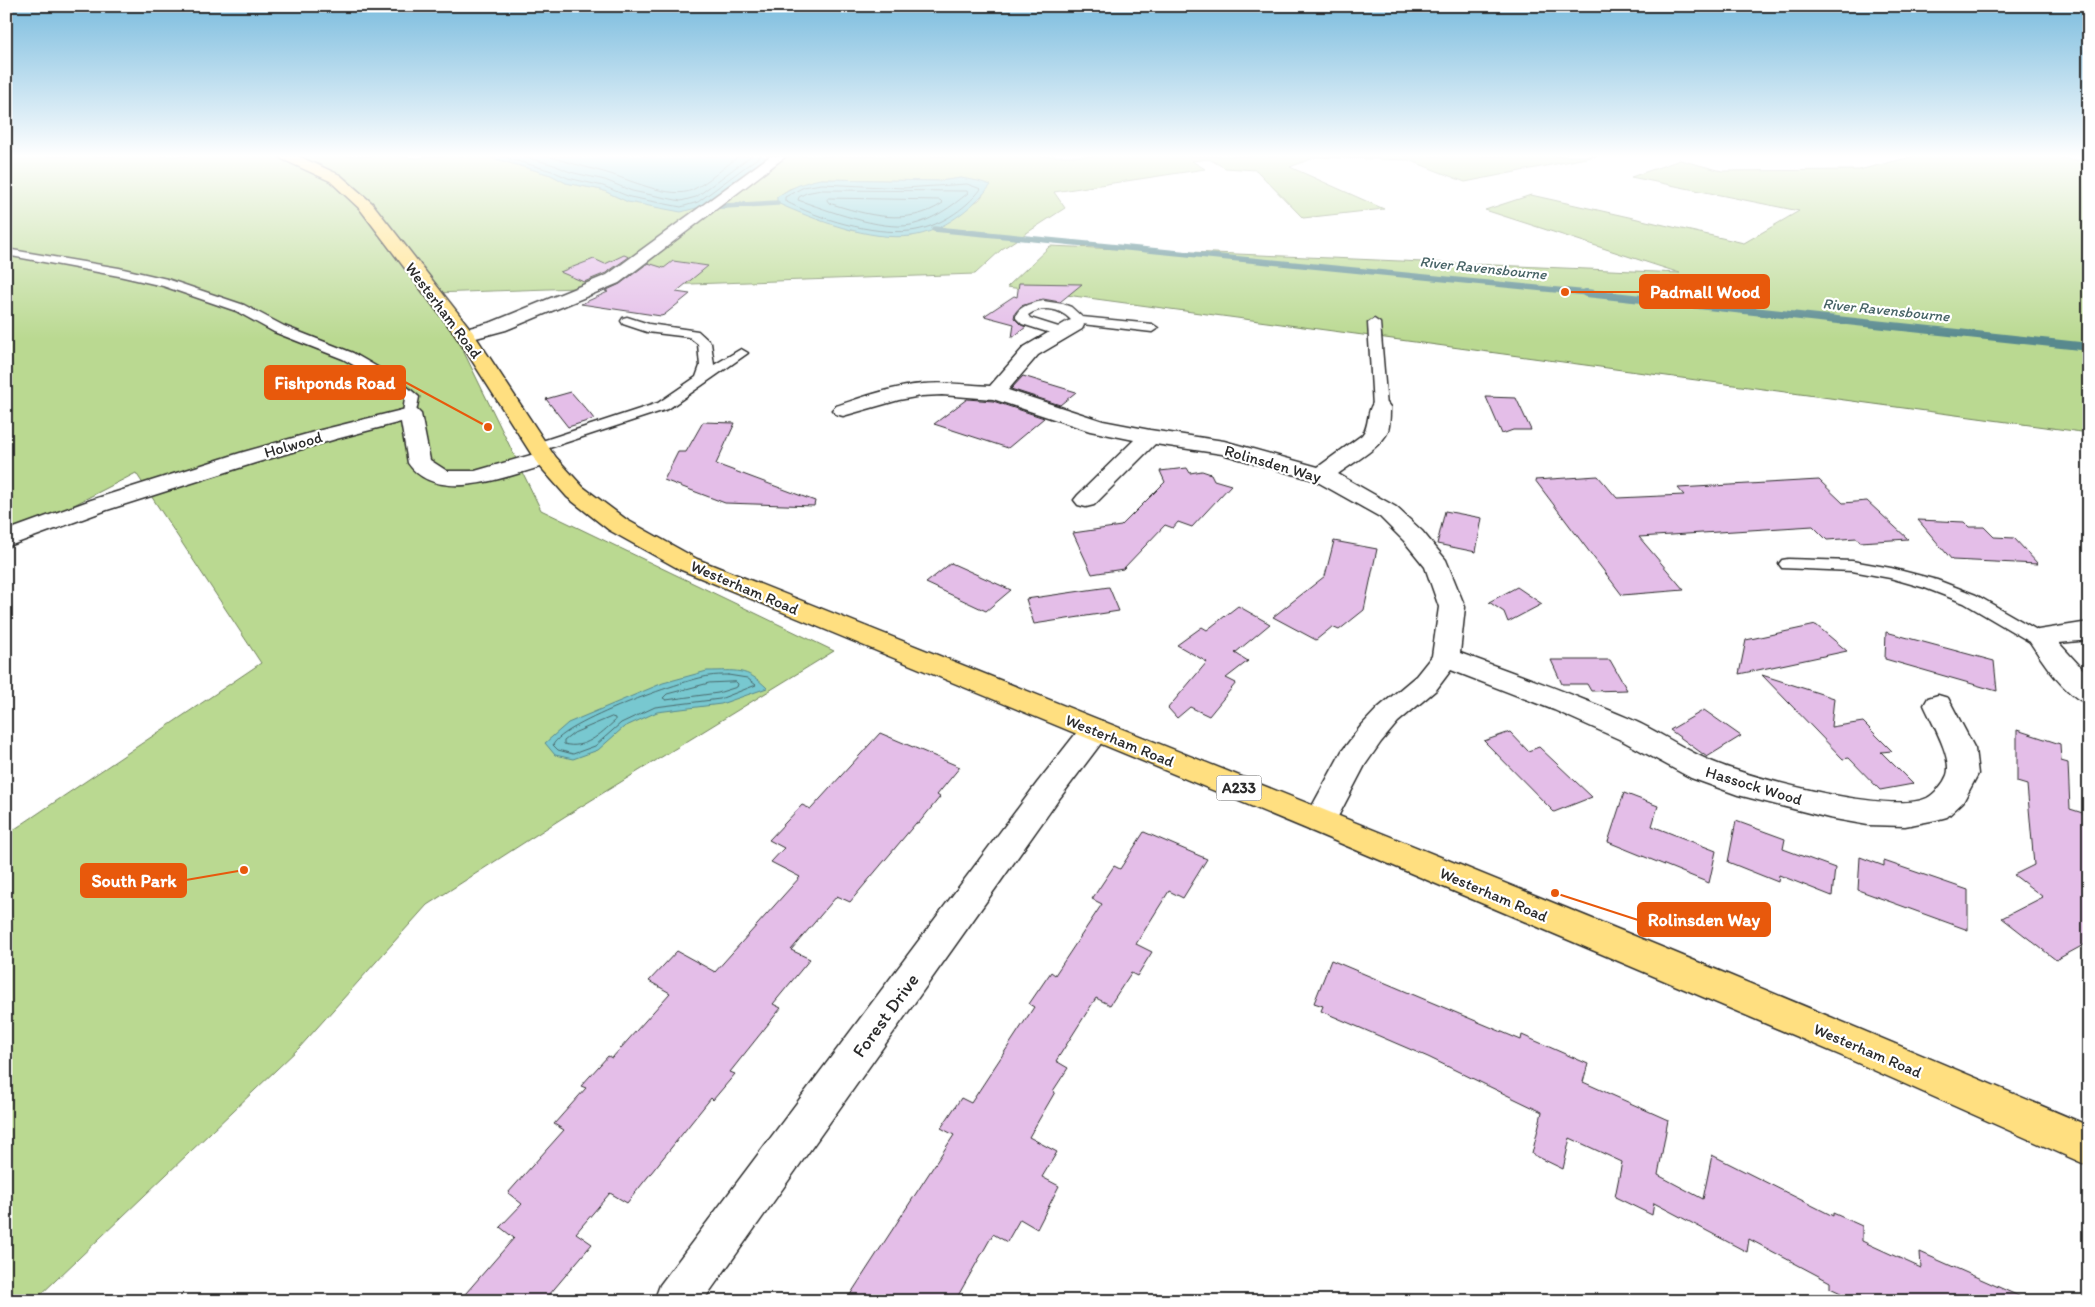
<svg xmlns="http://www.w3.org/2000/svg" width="2095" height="1307" font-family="Itim,sans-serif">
<rect width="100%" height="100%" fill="#fff"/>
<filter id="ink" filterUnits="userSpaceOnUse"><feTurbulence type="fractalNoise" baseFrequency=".02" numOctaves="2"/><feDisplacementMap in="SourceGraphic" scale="10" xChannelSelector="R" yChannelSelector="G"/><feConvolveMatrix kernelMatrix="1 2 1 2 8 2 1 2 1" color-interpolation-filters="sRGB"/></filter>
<g filter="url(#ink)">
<!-- green -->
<g fill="#bad991" stroke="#72825e" fill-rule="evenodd">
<path d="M 6,156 L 395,156 L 419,158 L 429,156 L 486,156 L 551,175 L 566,183 L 602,190 L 628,202 L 652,205 L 717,209 L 786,157 L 797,156 L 1596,156 L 1465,182 L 1409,160 L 1316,157 L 1290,167 L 1384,209 L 1303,218 L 1256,170 L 1225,168 L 1209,159 L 1192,161 L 1205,169 L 1054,192 L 1065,208 L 1002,249 L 975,274 L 435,293 L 541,510 L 834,651 L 564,817 L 427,905 L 299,1048 L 34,1301 L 6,1301 L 6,835 L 261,663 L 136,473 L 6,540 ZM 961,178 L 990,185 L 979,200 L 912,236 L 884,235 L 851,230 L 778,203 L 777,197 L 789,189 L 821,179 L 940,181 Z"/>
<path d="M 1915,156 L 2048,156 L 2089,162 L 2089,433 L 1007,287 L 1050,246 L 1680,273 L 1485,210 L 1531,195 L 1744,243 L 1799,211 L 1631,177 L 1680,160 L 1722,171 L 1859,170 Z"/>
</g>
<!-- water -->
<g fill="#78c8d0" stroke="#59898e">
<path d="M 486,156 L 763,156 L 766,158 L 700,207 L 681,212 L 628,202 L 602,190 L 566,183 L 551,175 Z"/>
<path d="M 961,178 L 978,181 L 991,185 C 972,208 943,232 911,236 C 870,241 815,220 777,203 L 777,197 C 792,187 804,182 821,179 L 940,181 Z"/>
<path d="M 707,671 C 736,671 746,667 767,688 L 721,704 L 657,712 L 624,727 L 598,750 L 573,759 L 555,755 L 545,743 L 568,723 L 663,683 Z"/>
</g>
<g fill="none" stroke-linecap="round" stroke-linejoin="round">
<!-- shore -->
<g stroke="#4a6a6d" stroke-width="1">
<path d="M 500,156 L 552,171 L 568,178 L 603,186 L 630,197 L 681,207 L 698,202 L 760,156"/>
<path d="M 522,156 L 554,165 L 570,172 L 605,180 L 632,191 L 681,201 L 696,197 L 751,156"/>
<path d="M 548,156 C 568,163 587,167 607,173 C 628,179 672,200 692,190 C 709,182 724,167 739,156"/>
<path d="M 822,184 L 904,188 L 967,184 L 981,189 C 965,210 937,228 910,231 C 872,235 819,219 785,201 L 785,197 L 804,187 Z"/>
<path d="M 822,190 L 967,191 L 968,193 C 951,207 933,220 911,225 C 881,231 827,210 798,200 L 799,197 L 806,193 Z"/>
<path d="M 829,198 L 940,200 L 943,203 C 908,227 866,215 829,203 L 827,200 Z"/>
<path d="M 728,675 L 747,678 L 756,685 L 720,699 L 655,707 L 621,723 L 595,746 L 573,754 L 558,750 L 553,745 C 563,723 682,680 709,676 C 715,675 722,675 728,675 Z"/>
<path d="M 736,682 L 738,684 L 737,687 L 718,693 L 666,700 L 663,698 L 667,694 L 709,683 Z"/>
<path d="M 612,717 L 615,718 L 615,721 C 600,734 585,750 564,744 L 564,741 L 574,733 Z"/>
</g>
<!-- stream-far1 -->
<g stroke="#59898e" stroke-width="5.5">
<path d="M 706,207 L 777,203"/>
<path d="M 934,229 L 1598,294"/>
</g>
<!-- stream -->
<path stroke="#59898e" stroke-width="8" d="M 1586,293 L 2089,347"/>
</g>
<!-- building -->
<g fill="#e4bee8" stroke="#2b2b2b">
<path d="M 624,255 L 629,257 L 606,273 L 584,282 L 560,272 L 594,259 L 605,264 Z"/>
<path d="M 673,261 L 708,266 L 676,292 L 690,294 L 664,315 L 661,316 L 581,304 L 608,292 L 605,291 L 620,284 L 648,263 L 664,268 Z"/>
<path d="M 1019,283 L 1082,284 L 1060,302 L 1043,299 L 1021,306 L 1015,313 L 1014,318 L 1021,325 L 1026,327 L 1012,338 L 1014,324 L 984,316 L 1014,296 L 1017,297 Z"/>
<path d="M 1023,376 L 1076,392 L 1060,405 L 1011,389 Z"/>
<path d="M 571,392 L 591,415 L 594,419 L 568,427 L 546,399 Z"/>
<path d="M 1486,397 L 1516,398 L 1531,430 L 1513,430 L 1502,434 Z"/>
<path d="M 967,399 L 993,401 L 1044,418 L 1008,448 L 934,424 Z"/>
<path d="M 703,422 L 735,423 L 716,464 L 815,501 L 814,506 L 725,503 L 664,480 L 678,452 L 686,452 Z"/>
<path d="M 1187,468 L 1190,473 L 1202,471 L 1211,474 L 1214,480 L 1231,485 L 1192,527 L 1178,522 L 1173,528 L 1165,525 L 1123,569 L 1092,574 L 1073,533 L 1121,526 L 1165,482 L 1160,471 Z"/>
<path d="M 1598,476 L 1617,498 L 1684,495 L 1678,488 L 1819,480 L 1843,503 L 1867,501 L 1908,539 L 1860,542 L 1857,538 L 1827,540 L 1813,526 L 1639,537 L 1684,590 L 1622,595 L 1535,480 Z"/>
<path d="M 1445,511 L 1482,518 L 1476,552 L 1437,544 Z"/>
<path d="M 1918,520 L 1964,522 L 1969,527 L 1984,527 L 1994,537 L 2014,538 L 2038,564 L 1952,560 Z"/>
<path d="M 1334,541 L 1377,549 L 1364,610 L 1339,630 L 1332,627 L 1316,640 L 1273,617 L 1325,576 Z"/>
<path d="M 951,563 L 1011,590 L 986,611 L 926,583 Z"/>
<path d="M 1109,587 L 1119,611 L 1034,624 L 1026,599 Z"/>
<path d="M 1517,587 L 1542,604 L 1508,622 L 1504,612 L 1489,602 Z"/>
<path d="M 1238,606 L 1270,624 L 1235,653 L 1248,661 L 1226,678 L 1236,683 L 1209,716 L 1190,707 L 1177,718 L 1168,708 L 1207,662 L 1177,645 L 1202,627 L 1207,630 Z"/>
<path d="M 1816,625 L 1847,651 L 1739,674 L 1746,640 Z"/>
<path d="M 1886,632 L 1994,661 L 1997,691 L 1885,659 Z"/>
<path d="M 1551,660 L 1610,660 L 1627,690 L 1591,691 L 1587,684 L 1562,684 Z"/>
<path d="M 1762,675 L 1834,698 L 1831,727 L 1863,722 L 1892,751 L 1881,752 L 1913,784 L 1880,790 L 1849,758 L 1843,759 Z"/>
<path d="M 1704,710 L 1741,736 L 1707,757 L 1670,730 Z"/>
<path d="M 2017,730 L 2060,744 L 2061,761 L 2068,763 L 2070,809 L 2089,815 L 2089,942 L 2056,960 L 2002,918 L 2043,897 L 2014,875 L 2034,865 L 2027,785 L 2017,782 Z"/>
<path d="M 1510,732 L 1528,751 L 1539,747 L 1592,797 L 1554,812 L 1484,741 Z"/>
<path d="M 880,733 L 960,767 L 937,795 L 940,797 L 918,824 L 916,823 L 850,902 L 837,896 L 791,950 L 810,959 L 773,1004 L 781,1008 L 730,1072 L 735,1074 L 713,1100 L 711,1098 L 627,1203 L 610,1193 L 576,1233 L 592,1244 L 544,1301 L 459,1301 L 514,1238 L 500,1227 L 522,1204 L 508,1193 L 564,1130 L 554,1124 L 586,1088 L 581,1086 L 608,1056 L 612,1058 L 670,993 L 649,981 L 677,951 L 715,972 L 800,877 L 771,862 L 784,848 L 769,840 L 802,805 L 811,809 Z"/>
<path d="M 1624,793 L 1658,806 L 1652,826 L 1716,851 L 1709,883 L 1608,842 Z"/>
<path d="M 1736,821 L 1785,839 L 1783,849 L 1835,868 L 1832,896 L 1779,875 L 1778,882 L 1728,862 Z"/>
<path d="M 1144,832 L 1207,859 L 1183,898 L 1169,891 L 1136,944 L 1152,952 L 1137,976 L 1131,973 L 1110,1005 L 1096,998 L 1056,1061 L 1068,1068 L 1053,1091 L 1055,1092 L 1029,1137 L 1057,1152 L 1042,1177 L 1059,1186 L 1037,1229 L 1020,1219 L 1007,1242 L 993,1234 L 955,1301 L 846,1301 L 954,1135 L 941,1128 L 961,1098 L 971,1103 L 1034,1007 L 1029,1004 L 1051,972 L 1055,975 L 1102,904 L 1092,899 L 1114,866 L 1120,869 Z"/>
<path d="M 1860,857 L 1884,866 L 1884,861 L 1968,890 L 1968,930 L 1858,890 Z"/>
<path d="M 1331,960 L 1521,1040 L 1522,1035 L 1588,1064 L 1583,1082 L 1668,1120 L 1658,1175 L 1703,1199 L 1712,1155 L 1833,1216 L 1833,1213 L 1862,1226 L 1862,1241 L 1921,1268 L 1920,1252 L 2030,1301 L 1858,1301 L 1830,1288 L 1830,1282 L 1749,1239 L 1747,1252 L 1654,1203 L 1652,1215 L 1615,1197 L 1622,1162 L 1570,1138 L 1563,1169 L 1532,1154 L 1542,1112 L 1428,1057 L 1321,1011 L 1323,1006 L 1314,1003 Z"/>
</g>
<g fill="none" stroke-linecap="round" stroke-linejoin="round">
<!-- service casing -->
<g stroke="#2b2b2b" stroke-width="3">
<g id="service">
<path d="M 6,249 L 119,268 L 167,279 L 244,305 L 284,326 L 353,353 L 398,379 L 419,397 L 415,417 L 405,417 L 403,414 L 405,398 L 388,385 L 343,359 L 274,332 L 236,311 L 163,286 L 119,276 L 6,255 Z"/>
<path d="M 1043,301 L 1063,304 L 1071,307 L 1082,317 L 1152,324 L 1158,328 L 1152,332 L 1082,324 L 1080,328 L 1075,329 L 1069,325 L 1071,320 C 1060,308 1042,305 1028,315 L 1030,318 L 1068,330 L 1069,333 L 1063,337 L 1022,324 L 1016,318 C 1016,306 1033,303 1043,301 Z"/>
<path d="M 627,317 L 649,324 L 698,331 L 711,343 L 714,365 L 741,349 L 748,353 L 668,409 L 543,450 L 533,450 L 530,447 L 533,444 L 658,403 L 696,377 L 700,366 L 698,344 L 689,337 L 647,332 L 623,324 L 621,321 L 623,318 Z"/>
<path d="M 1374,319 L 1380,323 L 1387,407 L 1385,410 L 1375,410 L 1373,407 L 1368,323 Z"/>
<path d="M 1788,559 L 1852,561 L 1891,568 L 1937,580 L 1976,595 L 2051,638 L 2053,642 L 2051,646 L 2044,648 L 2037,646 L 1964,603 L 1925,588 L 1890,578 L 1852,571 L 1782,568 L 1779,564 L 1782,560 Z"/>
</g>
</g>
<!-- minor casing -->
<g stroke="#2b2b2b" stroke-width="3">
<g id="minor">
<path d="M 770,156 L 786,156 L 619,283 L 506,330 L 465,341 L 458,339 L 455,335 L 458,331 L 492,322 L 607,275 Z"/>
<path d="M 1075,319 L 1082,321 L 1084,325 L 1082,329 L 1038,355 L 1008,390 L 1103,421 L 1150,430 L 1224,441 L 1318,467 L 1362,435 C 1370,426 1366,413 1373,403 L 1380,401 L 1387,403 L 1390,407 C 1390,414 1390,424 1388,431 C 1382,447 1351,464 1338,474 L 1396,507 L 1422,531 L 1446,560 L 1465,607 L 1460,653 C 1503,669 1546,684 1587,701 C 1606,709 1625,716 1643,725 C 1667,737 1689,752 1713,762 C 1751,778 1891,815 1927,798 C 1935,794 1944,783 1947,775 C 1953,758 1931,721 1924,705 L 1928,698 L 1938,695 L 1948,698 L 1975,749 L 1978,774 L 1963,802 L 1947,817 L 1936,820 L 1905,826 L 1868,825 L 1829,818 L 1738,795 L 1691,778 L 1621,740 L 1554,710 L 1451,670 L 1436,690 L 1398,722 L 1381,742 L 1365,765 L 1331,830 L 1320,833 L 1309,830 L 1304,821 L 1342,751 L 1361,726 L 1378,708 L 1416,676 L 1432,656 L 1439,607 L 1425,567 L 1404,541 L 1380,517 L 1314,480 L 1222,454 L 1155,444 L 1094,505 L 1086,507 L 1078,505 L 1074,500 L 1078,495 L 1134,440 L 1090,431 L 993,399 L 942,395 L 921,396 L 899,400 L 843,416 L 836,414 L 832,410 L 836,406 C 864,397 893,386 923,384 C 945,382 967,385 990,386 L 1024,347 L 1068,321 Z"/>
<path d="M 410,408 L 417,410 L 421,414 L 430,460 L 447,471 L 475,471 L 545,451 L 553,453 L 556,458 L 553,463 C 513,474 438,507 408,463 L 401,422 L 336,439 L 255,463 L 107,510 L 6,547 L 6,531 L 91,500 L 240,453 L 321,430 Z"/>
<path d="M 2089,622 L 2089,640 L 2059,643 L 2089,676 L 2089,704 C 2067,698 2042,661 2030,642 L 2038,630 Z"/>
<path d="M 1095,719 L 1105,722 L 1110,730 L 1105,738 L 1059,799 L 703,1301 L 654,1301 L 660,1285 L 1037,783 L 1085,722 Z"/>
</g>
</g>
<!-- primary casing -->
<g stroke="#2b2b2b" stroke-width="3">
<path id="primary" d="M 280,156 L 298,156 L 340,175 L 372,203 L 472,331 L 553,454 L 583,487 L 627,520 L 697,559 C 1162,745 1628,929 2089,1126 L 2089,1166 L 1842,1056 L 1309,830 L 679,569 L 609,530 L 567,497 L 537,463 L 457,337 L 360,209 L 330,181 L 282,159 Z"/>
</g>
<!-- service -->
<use href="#service" fill="#fff" fill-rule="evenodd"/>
<!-- minor -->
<use href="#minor" fill="#fff" fill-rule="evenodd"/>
<!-- primary -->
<use href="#primary" fill="#ffdf80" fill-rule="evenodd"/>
</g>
</g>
<!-- sky -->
<linearGradient id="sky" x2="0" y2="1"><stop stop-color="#7bbcde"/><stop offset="0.46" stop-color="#fff"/><stop offset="1" stop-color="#fff" stop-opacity="0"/></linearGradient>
<rect width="2095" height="339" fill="url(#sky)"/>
<g text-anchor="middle" stroke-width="4.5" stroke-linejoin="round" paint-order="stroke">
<!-- far-water labels -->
<g font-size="15" font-style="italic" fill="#466265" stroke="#fff">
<text transform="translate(1483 268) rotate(6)" y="5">River Ravensbourne</text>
<text transform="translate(1886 310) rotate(6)" y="5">River Ravensbourne</text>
</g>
<!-- shield labels -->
<rect fill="#fff" stroke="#6b6b6b" stroke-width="1" x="1216.5" y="775.5" width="45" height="25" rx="4"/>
<g font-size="15" font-weight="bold" fill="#2b2b2b">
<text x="1239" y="793">A233</text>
</g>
<!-- street labels -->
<g font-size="16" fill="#2b2b2b" stroke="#fff">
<text transform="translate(444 310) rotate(53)" y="6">Westerham Road</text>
<text transform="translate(293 444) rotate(-16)" y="6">Holwood</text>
<text transform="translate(1273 463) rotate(16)" y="6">Rolinsden Way</text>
<text transform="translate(745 587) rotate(23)" y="6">Westerham Road</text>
<text transform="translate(1120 740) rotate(22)" y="6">Westerham Road</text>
<text transform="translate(1754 785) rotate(17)" y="6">Hassock Wood</text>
<text transform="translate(1494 894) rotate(23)" y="6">Westerham Road</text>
<text transform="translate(1868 1050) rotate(23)" y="6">Westerham Road</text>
</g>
<!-- near-street labels -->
<g font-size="19" fill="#2b2b2b" stroke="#fff">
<text transform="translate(885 1015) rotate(-54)" y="7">Forest Drive</text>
</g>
</g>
<!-- callouts -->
<path fill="none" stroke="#e8590c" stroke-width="2" d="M1565 292L1640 292M488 427L405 382M244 870L186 880M1555 893L1638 920"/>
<g fill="#e8590c" stroke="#fff" stroke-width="2">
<circle cx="1565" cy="292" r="5"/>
<circle cx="488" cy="427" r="5"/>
<circle cx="244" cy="870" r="5"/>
<circle cx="1555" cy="893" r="5"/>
</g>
<g fill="#e8590c" stroke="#e8590c" stroke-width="2">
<rect x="1640" y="275" width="129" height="33" rx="5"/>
<rect x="265" y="366" width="140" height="33" rx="5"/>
<rect x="81" y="864" width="105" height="33" rx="5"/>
<rect x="1638" y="903" width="132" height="33" rx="5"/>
</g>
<g font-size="18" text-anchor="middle" font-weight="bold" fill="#fff">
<text x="1705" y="298">Padmall Wood</text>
<text x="335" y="389">Fishponds Road</text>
<text x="134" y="887">South Park</text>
<text x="1704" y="926">Rolinsden Way</text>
</g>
<!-- margin -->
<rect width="2095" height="1307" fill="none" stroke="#fff" stroke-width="25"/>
<rect x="12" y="12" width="2070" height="1282" fill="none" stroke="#2b2b2b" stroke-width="2" filter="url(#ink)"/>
</svg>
